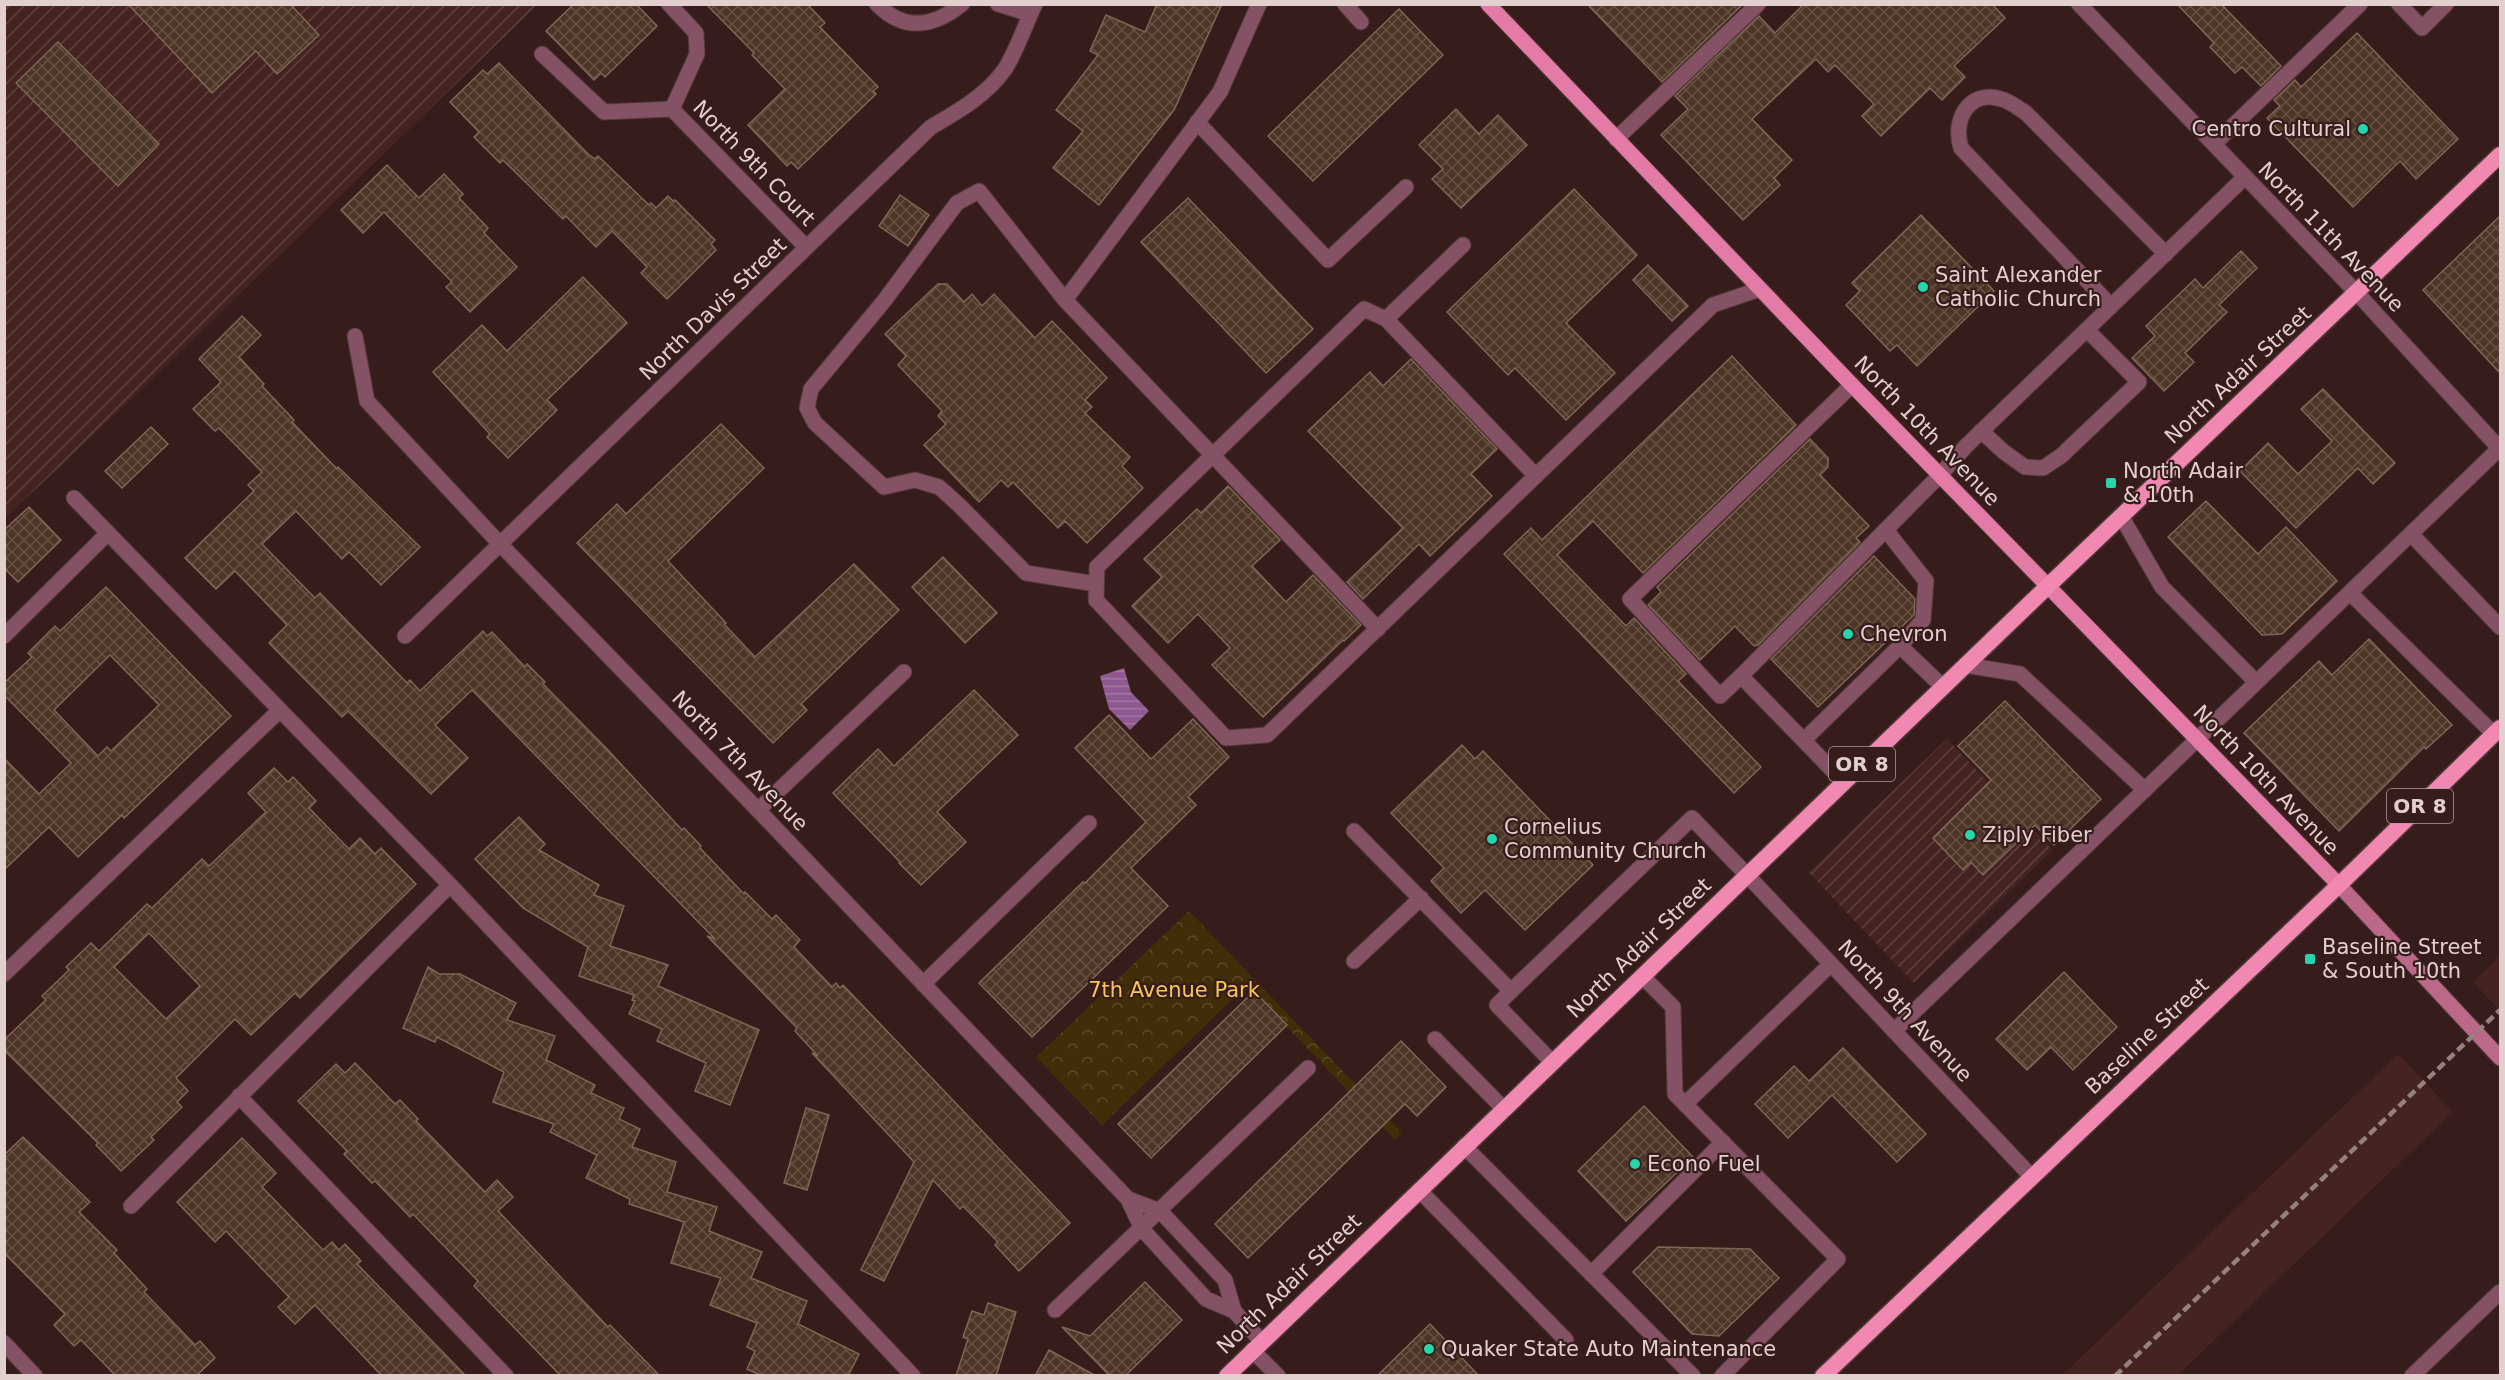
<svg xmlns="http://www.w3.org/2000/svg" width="2505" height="1380" font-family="'DejaVu Sans',sans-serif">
<defs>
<pattern id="industrial-furrows" width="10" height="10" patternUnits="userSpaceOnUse" patternTransform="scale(1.5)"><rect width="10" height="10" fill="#442321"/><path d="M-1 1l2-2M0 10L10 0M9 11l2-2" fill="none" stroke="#5f4240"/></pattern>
<pattern id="park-crowns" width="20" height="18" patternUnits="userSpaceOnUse" patternTransform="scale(1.5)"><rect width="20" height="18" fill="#3f2e08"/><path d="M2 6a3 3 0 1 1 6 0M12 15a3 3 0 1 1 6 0" fill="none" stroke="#5a4b2b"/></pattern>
<pattern id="water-rules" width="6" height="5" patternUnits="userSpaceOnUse" patternTransform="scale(1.5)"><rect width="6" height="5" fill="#8e5990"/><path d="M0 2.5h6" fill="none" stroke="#a377a3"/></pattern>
<pattern id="building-cross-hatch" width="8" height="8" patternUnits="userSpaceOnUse" patternTransform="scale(1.5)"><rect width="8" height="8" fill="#4c3526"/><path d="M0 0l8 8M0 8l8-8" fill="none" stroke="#665144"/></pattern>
</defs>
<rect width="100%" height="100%" fill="#361c1a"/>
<!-- built -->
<g fill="#442321">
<path d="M 2500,956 L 2500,1011 L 2473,982 Z"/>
<path d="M 2398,1054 L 2453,1112 L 2178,1375 L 2062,1375 Z"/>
</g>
<!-- industrial -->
<g fill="url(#industrial-furrows)">
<path d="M 5,5 L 537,5 L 140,391 L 5,518 Z"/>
<path d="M 1947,739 L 2053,850 L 1914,983 L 1808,872 Z"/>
</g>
<!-- park -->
<path fill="url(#park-crowns)" d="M 1189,911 L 1402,1133 L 1395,1140 L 1247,985 L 1102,1125 L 1036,1057 Z"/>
<!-- water -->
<path fill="url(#water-rules)" d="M 1124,668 L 1131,692 L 1149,711 L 1130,730 L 1109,709 L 1100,676 Z"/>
<!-- building -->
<g fill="url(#building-cross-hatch)" stroke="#816656" stroke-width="1.5" fill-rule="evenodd">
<path d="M 128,4 L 290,4 L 319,35 L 277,74 L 256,51 L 212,93 Z"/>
<path d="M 574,4 L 636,4 L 657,26 L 605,77 L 601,73 L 594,80 L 546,31 Z"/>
<path d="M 706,4 L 807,4 L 825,23 L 820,27 L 878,87 L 873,91 L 876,94 L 798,169 L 791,162 L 787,166 L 748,125 L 785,89 L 752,55 L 754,53 Z"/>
<path d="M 1157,4 L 1222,4 L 1174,110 L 1099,205 L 1053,168 L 1083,131 L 1056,110 L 1098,55 L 1090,51 L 1106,15 L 1145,32 Z"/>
<path d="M 1587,4 L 1743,4 L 1662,82 Z"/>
<path d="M 1804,4 L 1992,4 L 2005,18 L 1954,66 L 1965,77 L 1942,100 L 1930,88 L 1881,136 L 1862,116 L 1874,104 L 1835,65 L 1828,72 L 1816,59 L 1752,119 L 1792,160 L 1774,178 L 1780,185 L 1743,220 L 1661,135 L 1688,109 L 1675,96 L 1759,16 L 1775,33 Z"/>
<path d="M 2177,4 L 2221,4 L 2281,66 L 2261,86 L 2242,67 L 2235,73 L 2210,47 L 2214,43 Z"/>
<path d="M 1399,9 L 1443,55 L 1313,181 L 1268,136 Z"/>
<path d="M 2357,33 L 2458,139 L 2416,179 L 2400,161 L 2353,207 L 2267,118 L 2280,106 L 2274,100 L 2295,80 L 2301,87 Z"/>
<path d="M 58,42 L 159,144 L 118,186 L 16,83 Z"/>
<path d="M 499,63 L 588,154 L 595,159 L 598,156 L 649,205 L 651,203 L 656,208 L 668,196 L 673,201 L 675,200 L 715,240 L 711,244 L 716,250 L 667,299 L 641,273 L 647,267 L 612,231 L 596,247 L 566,216 L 563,219 L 503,160 L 500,163 L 474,137 L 479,132 L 450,102 L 483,70 L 487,74 Z"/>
<path d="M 1456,109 L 1479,134 L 1498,115 L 1527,145 L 1461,208 L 1432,179 L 1443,169 L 1419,145 Z"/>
<path d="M 387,165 L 419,198 L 444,174 L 463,194 L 459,198 L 488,228 L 484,233 L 517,267 L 470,312 L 446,287 L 452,282 L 384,212 L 363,233 L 341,210 Z"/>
<path d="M 1574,189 L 1637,255 L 1566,323 L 1615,373 L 1566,420 L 1515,368 L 1508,375 L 1447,312 Z"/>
<path d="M 900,195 L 929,215 L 908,246 L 879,226 Z"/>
<path d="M 1188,198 L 1313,329 L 1266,373 L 1141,242 Z"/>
<path d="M 1921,215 L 1994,291 L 1917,366 L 1897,345 L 1890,351 L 1846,305 L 1860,291 L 1852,283 Z"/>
<path d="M 2500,216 L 2500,373 L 2423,290 Z"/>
<path d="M 2241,251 L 2257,268 L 2219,305 L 2227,312 L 2185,353 L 2194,362 L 2164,391 L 2132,358 L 2155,336 L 2146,326 L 2195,279 L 2203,288 Z"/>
<path d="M 1648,265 L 1688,306 L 1672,321 L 1633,280 Z"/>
<path d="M 583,277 L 627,323 L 547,400 L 557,410 L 508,458 L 487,437 L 490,434 L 433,372 L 482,325 L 507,351 Z"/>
<path d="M 938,284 L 947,284 L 964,302 L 972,294 L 982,306 L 994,294 L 1035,338 L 1052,321 L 1107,378 L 1085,400 L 1092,407 L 1085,413 L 1130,457 L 1122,466 L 1143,488 L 1087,543 L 1065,521 L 1058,528 L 1013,482 L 1008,487 L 1001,480 L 979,502 L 924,445 L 946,424 L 938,416 L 942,411 L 898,365 L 906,356 L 885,334 Z"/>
<path d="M 242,316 L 261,335 L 239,357 L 264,384 L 262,386 L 294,420 L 292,422 L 337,469 L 338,467 L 420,547 L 381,585 L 349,552 L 342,559 L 296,511 L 262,544 L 315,598 L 320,593 L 407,683 L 410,680 L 420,691 L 483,631 L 487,636 L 492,632 L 525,667 L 527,664 L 545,682 L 543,684 L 607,749 L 682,830 L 684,828 L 701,846 L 700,848 L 744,894 L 745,892 L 772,919 L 776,915 L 800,940 L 794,947 L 832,987 L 836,983 L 840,988 L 843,985 L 1070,1223 L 1019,1271 L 995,1245 L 998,1242 L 963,1206 L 960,1209 L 933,1180 L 884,1281 L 861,1270 L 914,1162 L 812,1053 L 818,1056 L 795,1031 L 797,1028 L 707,936 L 715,939 L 472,690 L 435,725 L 468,758 L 431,794 L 348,711 L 342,717 L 269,643 L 287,625 L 235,571 L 216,589 L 185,558 L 254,491 L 248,485 L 262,472 L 219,428 L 215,431 L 193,409 L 221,382 L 199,359 Z"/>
<path d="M 1732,356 L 1796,425 L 1643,573 L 1593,521 L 1557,555 L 1626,626 L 1634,618 L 1686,674 L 1678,681 L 1761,767 L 1734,793 L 1504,554 L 1531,528 L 1542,540 Z"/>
<path d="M 1411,359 L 1497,449 L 1471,474 L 1492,496 L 1430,556 L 1419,544 L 1363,599 L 1347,582 L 1403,528 L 1308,431 L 1370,372 L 1383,386 Z"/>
<path d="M 2323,389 L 2395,463 L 2373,484 L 2358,468 L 2296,528 L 2240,471 L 2268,443 L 2298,474 L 2332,441 L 2301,409 Z"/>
<path d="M 721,424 L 764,468 L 668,561 L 726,623 L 724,624 L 755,657 L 854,564 L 899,610 L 801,704 L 807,710 L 773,743 L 577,543 L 617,504 L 626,514 Z"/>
<path d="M 151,427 L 168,444 L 122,488 L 105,471 Z"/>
<path d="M 1810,439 L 1828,458 L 1828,467 L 1820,475 L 1869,526 L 1856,538 L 1860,542 L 1758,645 L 1754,646 L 1735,626 L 1700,660 L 1648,605 L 1661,592 L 1657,587 Z"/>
<path d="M 1228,486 L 1280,540 L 1252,566 L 1286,602 L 1313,575 L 1361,625 L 1344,641 L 1343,640 L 1263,717 L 1212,665 L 1230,648 L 1198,614 L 1168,643 L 1132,606 L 1162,577 L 1144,559 L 1197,509 L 1201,513 Z"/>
<path d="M 2206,501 L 2258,554 L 2286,527 L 2337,581 L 2282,634 L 2262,635 L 2168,537 Z"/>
<path d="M 29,507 L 61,540 L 18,582 L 4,568 L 4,530 Z"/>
<path d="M 1874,556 L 1915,599 L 1914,615 L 1818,707 L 1771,659 Z"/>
<path d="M 943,557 L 997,613 L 965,643 L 912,587 Z"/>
<path d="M 106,587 L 231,716 L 124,818 L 122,815 L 78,857 L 49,827 L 4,870 L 4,758 L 39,794 L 71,763 L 4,695 L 4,683 L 32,657 L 28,653 L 55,626 L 60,631 ZM 110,655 L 159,705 L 111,751 L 107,747 L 98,756 L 54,710 Z"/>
<path d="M 2369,639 L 2452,725 L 2426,749 L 2424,747 L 2339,831 L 2244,733 L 2319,661 L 2332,675 Z"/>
<path d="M 974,690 L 1018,735 L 937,812 L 966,842 L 921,885 L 899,863 L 900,862 L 833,793 L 878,749 L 894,766 Z"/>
<path d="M 2005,701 L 2101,799 L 2054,845 L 2035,825 L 1983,875 L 1971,862 L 1963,870 L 1933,838 L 1991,780 L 1958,746 Z"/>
<path d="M 1109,715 L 1151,759 L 1193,719 L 1229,757 L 1188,797 L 1196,805 L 1131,868 L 1168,906 L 1032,1037 L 979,983 L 1083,882 L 1085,883 L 1146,822 L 1075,748 Z"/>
<path d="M 1462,745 L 1475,759 L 1483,751 L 1593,865 L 1525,930 L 1485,890 L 1461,913 L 1431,881 L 1444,868 L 1391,813 Z"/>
<path d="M 274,768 L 288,782 L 293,777 L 316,801 L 309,808 L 349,849 L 360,838 L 375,854 L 381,848 L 416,884 L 300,998 L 295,993 L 251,1035 L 235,1019 L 176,1078 L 188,1091 L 177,1102 L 182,1107 L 151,1137 L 154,1140 L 121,1171 L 96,1145 L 98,1143 L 4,1050 L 4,1040 L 46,1000 L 42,996 L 69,970 L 66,967 L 91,943 L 99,951 L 147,904 L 152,908 L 202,859 L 209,866 L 266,812 L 248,793 ZM 149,933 L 200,986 L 166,1019 L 114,967 Z"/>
<path d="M 519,817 L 545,844 L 539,850 L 599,885 L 594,895 L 624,906 L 610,946 L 668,965 L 658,986 L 759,1030 L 730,1105 L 695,1091 L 706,1063 L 657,1041 L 662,1029 L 629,1014 L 635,1001 L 632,1000 L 634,995 L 579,976 L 588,947 L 523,908 L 475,859 Z"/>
<path d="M 428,967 L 439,974 L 460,974 L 516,1003 L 507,1020 L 555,1036 L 546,1060 L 595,1085 L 591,1093 L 624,1108 L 619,1119 L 640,1129 L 632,1147 L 676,1162 L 667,1192 L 717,1207 L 709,1231 L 762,1252 L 751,1278 L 807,1301 L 798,1324 L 859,1354 L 848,1376 L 763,1376 L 747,1369 L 755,1351 L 747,1347 L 757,1323 L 710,1305 L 721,1278 L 671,1263 L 684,1222 L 629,1204 L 630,1199 L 586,1178 L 597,1155 L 550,1132 L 554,1124 L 493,1102 L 504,1072 L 437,1037 L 435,1042 L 403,1028 Z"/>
<path d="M 2064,972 L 2117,1027 L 2073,1070 L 2051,1047 L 2027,1070 L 1996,1039 Z"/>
<path d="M 1254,991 L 1287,1025 L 1151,1158 L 1118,1124 Z"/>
<path d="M 1401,1041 L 1446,1087 L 1417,1116 L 1405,1104 L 1248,1258 L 1215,1224 Z"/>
<path d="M 1843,1048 L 1926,1134 L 1897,1162 L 1832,1095 L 1788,1138 L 1755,1104 L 1794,1066 L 1809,1081 Z"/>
<path d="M 355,1063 L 395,1104 L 400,1100 L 418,1119 L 416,1121 L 485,1192 L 497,1180 L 513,1197 L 498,1211 L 608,1327 L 610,1325 L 660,1376 L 561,1376 L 474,1286 L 478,1281 L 413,1214 L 410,1217 L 375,1181 L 372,1183 L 344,1154 L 347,1151 L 298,1101 L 336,1064 L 345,1073 Z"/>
<path d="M 1644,1106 L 1693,1157 L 1626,1221 L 1578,1171 Z"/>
<path d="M 806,1108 L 829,1115 L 807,1190 L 784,1183 Z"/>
<path d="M 23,1137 L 90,1202 L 79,1212 L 117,1250 L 114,1253 L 147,1289 L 144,1292 L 195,1345 L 200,1341 L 215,1358 L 196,1376 L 115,1375 L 81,1340 L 74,1346 L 54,1325 L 65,1314 L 4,1253 L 4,1155 Z"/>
<path d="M 242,1138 L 276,1173 L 262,1187 L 323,1250 L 332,1242 L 339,1250 L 345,1244 L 361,1261 L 357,1264 L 466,1376 L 382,1376 L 315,1305 L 295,1324 L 278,1307 L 289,1297 L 226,1231 L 215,1242 L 177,1202 Z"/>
<path d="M 1658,1247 L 1750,1249 L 1779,1278 L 1719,1336 L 1692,1334 L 1633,1272 Z"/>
<path d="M 1145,1282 L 1182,1320 L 1125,1376 L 1110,1376 L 1062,1327 L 1090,1336 Z"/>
<path d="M 988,1303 L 1016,1312 L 996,1376 L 956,1376 L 968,1339 L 963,1337 L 972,1311 L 984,1315 Z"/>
<path d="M 1430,1324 L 1479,1376 L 1377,1376 Z"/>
<path d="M 1049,1350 L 1096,1376 L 1035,1376 Z"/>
</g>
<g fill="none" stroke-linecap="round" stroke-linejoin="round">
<!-- service casing -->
<g stroke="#523937" stroke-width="17">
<g id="service">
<path d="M 877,4 C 904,32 934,27 962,4"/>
<path d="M 998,4 L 1030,14"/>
<path d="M 1345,4 L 1361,22"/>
<path d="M 2399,4 L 2422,28 L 2446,4"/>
<path d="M 542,54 L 604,112 L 672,109 L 697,54 L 696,33 L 669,4"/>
<path d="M 1197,122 L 1328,260 L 1406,187"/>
<path d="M 1616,139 L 1758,4"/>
<path d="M 2214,144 L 2360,4"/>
<path d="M 1065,300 L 1220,92 L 1259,4"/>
<path d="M 2111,306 L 1961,148 C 1952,120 1969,89 2001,99 C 2010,101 2018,108 2026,113 L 2166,254"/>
<path d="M 1386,319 L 1463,245"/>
<path d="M 1981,431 L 2004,452 L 2025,467 L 2043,468 L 2061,456 L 2139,382 L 2087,330"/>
<path d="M 1536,476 L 1386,319 L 1364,309 L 1097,567 L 1096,600 L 1226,738 L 1267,735 L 1713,305 L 1760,289"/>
<path d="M 74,498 L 450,885 L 913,1376"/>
<path d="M 2121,516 L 2162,587 L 2256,682"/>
<path d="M 1886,530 L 1926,581 L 1923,620 L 1900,646 L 1943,687"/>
<path d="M 2411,534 L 2500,627"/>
<path d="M 1096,584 L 1026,573 L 959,505 L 939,487 L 915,480 L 884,487 L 815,423 L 807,408 L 811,389 L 884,301 L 957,203 L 979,191 L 1065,300 L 1378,629"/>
<path d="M 2350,593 L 2494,734"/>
<path d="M 4,636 L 108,533"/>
<path d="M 1965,665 L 2020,674 L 2145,790"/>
<path d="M 1741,676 L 1720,696 L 1630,599 L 1852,385"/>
<path d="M 1804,740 L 1900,646"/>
<path d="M 1844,782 L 1741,676 L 1940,475 L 1966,446 L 2245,177"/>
<path d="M 1354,831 L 1511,991"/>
<path d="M 1354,961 L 1421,898"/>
<path d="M 4,974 L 280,710"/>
<path d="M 1642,976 L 1673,1007 L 1675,1094 L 1838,1259 L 1722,1376"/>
<path d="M 923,984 L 1089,823"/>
<path d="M 1894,1031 L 2500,448"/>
<path d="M 1435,1039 L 1504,1109"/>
<path d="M 1552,1062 L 1497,1005 L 1511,991 L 1692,818 L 1747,875"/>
<path d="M 239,1096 L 506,1376"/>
<path d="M 1685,1104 L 1831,964"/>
<path d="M 1464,1146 L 1693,1376"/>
<path d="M 1419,1190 L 1566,1340"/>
<path d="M 131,1206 L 450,885"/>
<path d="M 1591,1274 L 1723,1142"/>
<path d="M 1055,1310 L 1308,1068"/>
<path d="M 1252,1350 L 1278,1376"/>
</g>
</g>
<!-- minor casing -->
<g stroke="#523937" stroke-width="17">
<g id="minor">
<path d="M 2079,4 L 2357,293 L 2500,449"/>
<path d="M 672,109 L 806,247"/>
<path d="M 355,336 L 367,401 L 500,544 L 758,810 L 1128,1199 L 1142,1229 L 1206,1299 L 1234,1311"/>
<path d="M 405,636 L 931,127 C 957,112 987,95 1005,69 C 1017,50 1025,25 1035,4"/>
<path d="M 758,810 L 904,672"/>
<path d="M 1747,875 L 2031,1176"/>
<path d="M 1128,1199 L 1160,1211 L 1225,1280 L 1234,1311 L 1262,1342"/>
<path d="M 4,1343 L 35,1376"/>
<path d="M 2412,1376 L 2500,1292"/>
</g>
</g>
<!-- secondary casing -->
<g stroke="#523937" stroke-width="17">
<path id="secondary" d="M 2339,885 L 2500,1058"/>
</g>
<!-- primary casing -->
<g stroke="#523937" stroke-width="17">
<path id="primary" d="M 1488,4 L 1852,385 L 2339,885"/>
</g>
<!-- trunk casing -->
<g stroke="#523937" stroke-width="19">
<g id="trunk">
<path d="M 1227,1376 L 2048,586 L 2500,155"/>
<path d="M 1823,1376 L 2339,885 L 2500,728"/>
</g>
</g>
<!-- service -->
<use href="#service" stroke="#845165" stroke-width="15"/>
<!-- minor -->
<use href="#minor" stroke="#845165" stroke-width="15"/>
<!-- secondary -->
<use href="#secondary" stroke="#bb6889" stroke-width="15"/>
<!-- primary -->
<use href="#primary" stroke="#e47aa6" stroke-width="15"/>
<!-- trunk -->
<use href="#trunk" stroke="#f088b2" stroke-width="16"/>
<!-- rail -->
<path stroke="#97817f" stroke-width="4.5" stroke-dasharray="9 4.5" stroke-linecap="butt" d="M 2115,1376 L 2500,1010"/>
</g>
<!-- markers -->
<g fill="#27d5ad" stroke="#361c1a" stroke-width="2">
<circle cx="2363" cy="129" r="6"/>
<circle cx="1923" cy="287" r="6"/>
<rect x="2105" y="477" width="12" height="12" rx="3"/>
<circle cx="1848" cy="634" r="6"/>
<circle cx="1970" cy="835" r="6"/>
<circle cx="1492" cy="839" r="6"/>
<rect x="2304" y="953" width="12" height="12" rx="3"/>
<circle cx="1635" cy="1164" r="6"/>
<circle cx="1429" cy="1349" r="6"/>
</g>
<g text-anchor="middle" stroke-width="4.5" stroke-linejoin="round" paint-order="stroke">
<!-- shield labels -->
<g fill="#361c1a" stroke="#ae9a98" stroke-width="1.5">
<rect x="1829" y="747" width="66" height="34" rx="4.5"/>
<rect x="2387" y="789" width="66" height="34" rx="4.5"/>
</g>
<g font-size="20" font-weight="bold" fill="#e2d0ce">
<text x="1862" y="771">OR 8</text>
<text x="2420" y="813">OR 8</text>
</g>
<!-- poi labels -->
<g font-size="21" fill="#e2d0ce" stroke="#361c1a" text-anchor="start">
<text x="2351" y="136" text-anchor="end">Centro Cultural</text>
<text x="1935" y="282">Saint Alexander<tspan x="1935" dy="24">Catholic Church</tspan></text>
<text x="2123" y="478">North Adair<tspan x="2123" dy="24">&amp; 10th</tspan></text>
<text x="1860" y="641">Chevron</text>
<text x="1504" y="834">Cornelius<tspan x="1504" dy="24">Community Church</tspan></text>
<text x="1982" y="842">Ziply Fiber</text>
<text x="2322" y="954">Baseline Street<tspan x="2322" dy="24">&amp; South 10th</tspan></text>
<text x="1647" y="1171">Econo Fuel</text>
<text x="1441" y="1356">Quaker State Auto Maintenance</text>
</g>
<!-- street labels -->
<g font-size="21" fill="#e2d0ce" stroke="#361c1a">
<text transform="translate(754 163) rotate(46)" y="7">North 9th Court</text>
<text transform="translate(2331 237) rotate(46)" y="7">North 11th Avenue</text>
<text transform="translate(713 309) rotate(-44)" y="7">North Davis Street</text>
<text transform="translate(2238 375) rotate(-43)" y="7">North Adair Street</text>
<text transform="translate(1927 431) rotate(46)" y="7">North 10th Avenue</text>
<text transform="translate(740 761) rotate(46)" y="7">North 7th Avenue</text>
<text transform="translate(2266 780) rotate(46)" y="7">North 10th Avenue</text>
<text transform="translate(1639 948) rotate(-44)" y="7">North Adair Street</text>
<text transform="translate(1905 1011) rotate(47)" y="7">North 9th Avenue</text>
<text transform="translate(2147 1036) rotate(-43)" y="7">Baseline Street</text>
<text transform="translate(1289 1284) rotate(-44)" y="7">North Adair Street</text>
</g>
<!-- park labels -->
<g font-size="21" fill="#f7c55c" stroke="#361c1a">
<text x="1174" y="997">7th Avenue Park</text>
</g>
</g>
<!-- border -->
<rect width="2505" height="1380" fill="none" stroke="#e2d0ce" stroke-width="12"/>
</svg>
